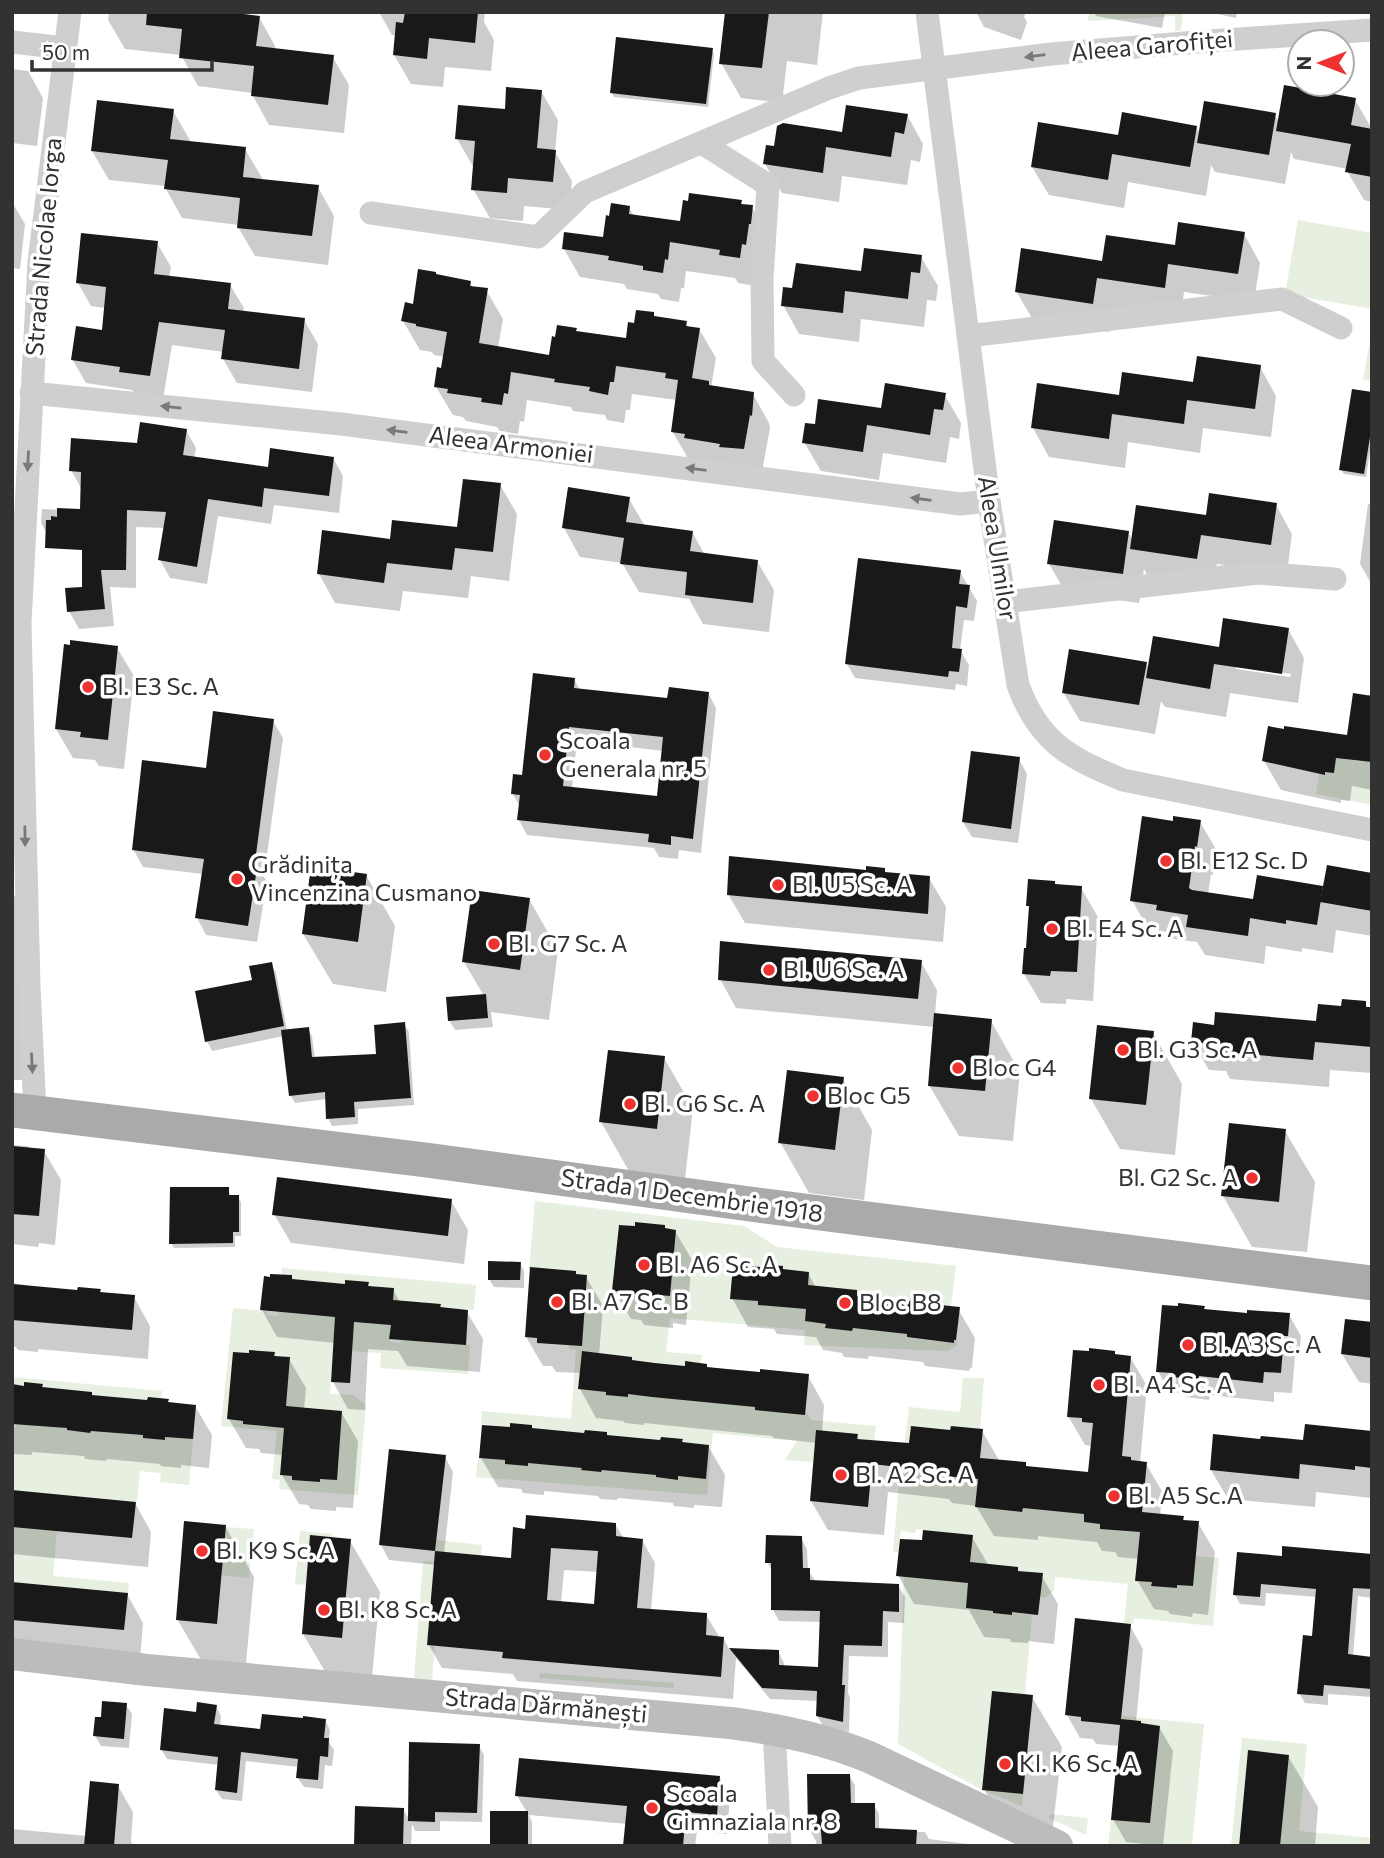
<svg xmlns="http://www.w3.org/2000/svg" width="1384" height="1858" font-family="Commissioner,sans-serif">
<rect width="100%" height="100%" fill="#fff"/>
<!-- green -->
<g fill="#e6efe0" fill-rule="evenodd">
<path d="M 1089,12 L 1223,12 L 1183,14 L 1181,30 L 1175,31 L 1175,16 L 1088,21 Z"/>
<path d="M 1298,220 L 1372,233 L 1372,309 L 1285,294 Z"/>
<path d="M 1372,328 L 1372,381 L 1363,380 Z"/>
<path d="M 1336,757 L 1360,762 L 1361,760 L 1372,762 L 1372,805 L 1316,794 L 1319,774 L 1324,775 Z"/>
<path d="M 535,1201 L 744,1226 L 777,1247 L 956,1266 L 951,1306 L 931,1304 L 931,1300 L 911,1298 L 910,1301 L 807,1291 L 809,1272 L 784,1269 L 783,1266 L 762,1264 L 761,1267 L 732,1265 L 730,1298 L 758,1301 L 759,1305 L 806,1309 L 805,1321 L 826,1324 L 826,1328 L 852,1331 L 853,1328 L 907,1334 L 907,1338 L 953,1343 L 954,1340 L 957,1340 L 957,1345 L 948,1351 L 804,1345 L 805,1330 L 670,1318 L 666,1352 L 702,1355 L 701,1363 L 685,1362 L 685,1366 L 632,1360 L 632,1357 L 584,1351 L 581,1355 L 578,1389 L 606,1392 L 607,1395 L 627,1397 L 628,1394 L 755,1407 L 755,1410 L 806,1412 L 811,1420 L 876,1426 L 874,1441 L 857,1439 L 858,1435 L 816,1435 L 813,1462 L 785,1460 L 797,1441 L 713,1433 L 707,1495 L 476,1477 L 478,1458 L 505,1460 L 505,1464 L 527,1466 L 528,1463 L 582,1468 L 582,1470 L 601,1472 L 602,1470 L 656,1474 L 656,1477 L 677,1480 L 678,1476 L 706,1478 L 709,1445 L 682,1442 L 683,1440 L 660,1440 L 607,1435 L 607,1432 L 585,1430 L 584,1433 L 532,1428 L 532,1425 L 511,1423 L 510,1427 L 481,1424 L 482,1411 L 571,1419 L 576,1350 L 569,1349 L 569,1341 L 587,1275 L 576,1274 L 576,1271 L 546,1268 L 545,1272 L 529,1271 ZM 636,1222 L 665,1225 L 665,1228 L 676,1230 L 670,1296 L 657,1295 L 657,1299 L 626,1297 L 617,1244 L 619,1225 L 635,1226 Z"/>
<path d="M 282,1268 L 476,1285 L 474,1310 L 440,1307 L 440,1304 L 420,1302 L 419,1305 L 392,1303 L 394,1288 L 368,1286 L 369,1283 L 345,1281 L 345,1284 L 292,1279 L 292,1275 L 281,1274 Z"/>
<path d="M 233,1308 L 267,1311 L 267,1315 L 278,1316 L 278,1312 L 342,1318 L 342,1321 L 362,1323 L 363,1319 L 391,1322 L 390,1342 L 400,1343 L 401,1340 L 470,1345 L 468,1374 L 380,1368 L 381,1353 L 333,1350 L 330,1394 L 353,1395 L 366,1405 L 358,1495 L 279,1489 L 280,1480 L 272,1479 L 277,1431 L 221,1426 ZM 250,1350 L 274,1352 L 274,1356 L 290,1357 L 285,1409 L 302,1407 L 320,1409 L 320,1413 L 342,1415 L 340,1434 L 339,1435 L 320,1482 L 293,1480 L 292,1476 L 280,1475 L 285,1432 L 284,1431 L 284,1424 L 268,1427 L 243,1424 L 243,1421 L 228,1419 L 234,1352 L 249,1353 Z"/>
<path d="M 12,1377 L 162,1391 L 161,1398 L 147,1400 L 92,1395 L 92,1392 L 72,1390 L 42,1391 L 42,1384 L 24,1383 L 24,1389 L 21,1389 L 21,1385 L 12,1385 Z"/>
<path d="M 963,1378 L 984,1378 L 980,1429 L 951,1426 L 933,1474 L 978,1476 L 976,1503 L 1002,1510 L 1022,1512 L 1023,1508 L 1049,1511 L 1051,1487 L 1086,1503 L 1084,1522 L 1100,1524 L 1100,1529 L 1134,1532 L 1140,1529 L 1135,1581 L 1152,1582 L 1152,1586 L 1176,1588 L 1177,1585 L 1192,1586 L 1195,1556 L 1219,1558 L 1213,1626 L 1134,1618 L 1133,1624 L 1124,1623 L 1128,1584 L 1055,1577 L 1054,1591 L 1045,1598 L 1040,1597 L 1042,1573 L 1018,1571 L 1018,1567 L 970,1566 L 973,1539 L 948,1533 L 916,1529 L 915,1533 L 901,1531 L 898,1552 L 893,1552 L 902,1449 L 904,1449 L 909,1407 L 960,1412 Z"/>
<path d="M 17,1424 L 67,1428 L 67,1430 L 90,1433 L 91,1430 L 143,1435 L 143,1438 L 164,1440 L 165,1437 L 193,1439 L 189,1485 L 160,1482 L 161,1473 L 140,1471 L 137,1502 L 12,1490 L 12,1427 L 16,1427 Z"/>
<path d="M 12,1527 L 57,1531 L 53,1576 L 129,1583 L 128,1593 L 12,1582 Z"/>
<path d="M 225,1527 L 254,1529 L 249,1578 L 221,1575 Z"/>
<path d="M 300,1531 L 333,1534 L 332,1537 L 310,1536 L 306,1585 L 295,1584 Z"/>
<path d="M 436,1540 L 482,1545 L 476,1603 L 435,1551 Z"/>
<path d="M 423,1561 L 434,1562 L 427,1645 L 435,1646 L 432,1680 L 414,1678 Z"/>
<path d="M 904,1574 L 969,1580 L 966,1608 L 993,1611 L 993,1613 L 1011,1615 L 1012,1612 L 1032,1615 L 1025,1694 L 992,1691 L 982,1789 L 1023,1794 L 1022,1806 L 982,1790 L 898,1744 Z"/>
<path d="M 540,1673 L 674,1683 L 674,1688 L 539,1678 Z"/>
<path d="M 1122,1716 L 1204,1724 L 1192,1846 L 1108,1846 L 1111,1820 L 1150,1823 L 1160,1726 L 1141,1723 L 1141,1721 L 1121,1719 Z"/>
<path d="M 1242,1738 L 1307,1744 L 1299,1831 L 1372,1838 L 1372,1846 L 1332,1846 L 1312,1844 L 1311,1846 L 1280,1846 L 1289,1755 L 1248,1750 L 1239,1846 L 1231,1846 Z"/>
<path d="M 1050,1814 L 1088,1818 L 1086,1835 L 1049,1818 Z"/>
</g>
<!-- shadow -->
<g fill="#0003" fill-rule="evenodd">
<path d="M 109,12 L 211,12 L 259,17 L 275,46 L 275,50 L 332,56 L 349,85 L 344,133 L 269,125 L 253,96 L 253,93 L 198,86 L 181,55 L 125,49 L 108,20 Z"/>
<path d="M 379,12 L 485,12 L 484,22 L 494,40 L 491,71 L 445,67 L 443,87 L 411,84 L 394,55 L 396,35 L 392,35 Z"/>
<path d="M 727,12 L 823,12 L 817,65 L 787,61 L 782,103 L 741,98 L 721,63 Z"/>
<path d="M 976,12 L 1026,12 L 1024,17 L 1027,22 L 1021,40 L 984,27 Z"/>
<path d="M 1094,12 L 1165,12 L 1162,28 L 1096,16 Z"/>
<path d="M 1208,12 L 1237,12 L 1236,18 Z"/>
<path d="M 711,49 L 714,54 L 708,107 L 614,97 L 611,92 Z"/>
<path d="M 12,69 L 28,71 L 43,98 L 37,146 L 12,143 Z"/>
<path d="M 541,91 L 558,120 L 555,152 L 572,181 L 569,210 L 524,206 L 523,221 L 490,218 L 473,189 L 474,168 L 457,139 Z"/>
<path d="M 1355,100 L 1372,129 L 1372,202 L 1364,200 L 1347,171 L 1348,169 L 1294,159 L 1291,152 L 1285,184 L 1215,172 L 1211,165 L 1206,196 L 1128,182 L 1124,208 L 1049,195 L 1032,167 L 1119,137 L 1196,127 L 1200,134 L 1275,115 L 1279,122 Z"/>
<path d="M 173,111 L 190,140 L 189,143 L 245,149 L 262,178 L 262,180 L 318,187 L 334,216 L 328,265 L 255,256 L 238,227 L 239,225 L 182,218 L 166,189 L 166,186 L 109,180 L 92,151 Z"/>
<path d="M 907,115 L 923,144 L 920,162 L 911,160 L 907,185 L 842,176 L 839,202 L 782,193 L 765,164 L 775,148 L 844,134 Z"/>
<path d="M 741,201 L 743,206 L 752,207 L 768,236 L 756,286 L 738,283 L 735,278 L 686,271 L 684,288 L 681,288 L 679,302 L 661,299 L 658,294 L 627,289 L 624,284 L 580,277 L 564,249 L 605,239 L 629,208 L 634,216 L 682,223 Z"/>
<path d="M 12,202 L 25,224 L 20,269 L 12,268 Z"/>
<path d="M 1244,234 L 1260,263 L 1254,302 L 1184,292 L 1181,316 L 1113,307 L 1109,332 L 1033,320 L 1016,291 L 1103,263 Z"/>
<path d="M 157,243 L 171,267 L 169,278 L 230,285 L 244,308 L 243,312 L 304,320 L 318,344 L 312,392 L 237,383 L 223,359 L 224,352 L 172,345 L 163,399 L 135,395 L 132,390 L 86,383 L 72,359 L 103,332 L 105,308 L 91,306 L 78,283 Z"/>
<path d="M 921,257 L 938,286 L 936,301 L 927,300 L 924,327 L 861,319 L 859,342 L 799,334 L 783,305 L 794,290 Z"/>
<path d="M 437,276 L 470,282 L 473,288 L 486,290 L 503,319 L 498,348 L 550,357 L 575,329 L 578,333 L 627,340 L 636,325 L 653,314 L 656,318 L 686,323 L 689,328 L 699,329 L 716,358 L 711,388 L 753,394 L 769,423 L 770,428 L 761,477 L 689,460 L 672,431 L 677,400 L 632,394 L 630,410 L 626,410 L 624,423 L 607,420 L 605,415 L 573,411 L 571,407 L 527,400 L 524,422 L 520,421 L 518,434 L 500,431 L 497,427 L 466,421 L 463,417 L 453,415 L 436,387 L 443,370 L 445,357 L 434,355 L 432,352 L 420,350 L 403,321 Z"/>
<path d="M 1260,367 L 1276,396 L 1271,437 L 1203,428 L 1200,453 L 1128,442 L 1125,468 L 1049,457 L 1033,428 L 1120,397 L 1194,384 Z"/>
<path d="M 944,394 L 961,423 L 959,439 L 950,437 L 946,463 L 883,453 L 879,480 L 821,471 L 804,442 L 816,426 Z"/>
<path d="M 1372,394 L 1372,439 L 1366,477 L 1344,474 L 1341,470 Z"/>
<path d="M 186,430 L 196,448 L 194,459 L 270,469 L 333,458 L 343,476 L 339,513 L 274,505 L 271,524 L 218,516 L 207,584 L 170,578 L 160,560 L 165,528 L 136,527 L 136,588 L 110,587 L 114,626 L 79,629 L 69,611 L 84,588 L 95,545 L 51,541 L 41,523 L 42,509 L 81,511 L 81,488 L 71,470 L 138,444 Z"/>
<path d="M 500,485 L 517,514 L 509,581 L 471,576 L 468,598 L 403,591 L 400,611 L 335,603 L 319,574 L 391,540 L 459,529 Z"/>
<path d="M 629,499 L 645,526 L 692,532 L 705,555 L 757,561 L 774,590 L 769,632 L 703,624 L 689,599 L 639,592 L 622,563 L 580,557 L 564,528 Z"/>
<path d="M 1368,504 L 1372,505 L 1372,585 L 1360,564 Z"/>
<path d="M 1276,505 L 1292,534 L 1287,573 L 1217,564 L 1213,587 L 1148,577 L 1144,569 L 1139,603 L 1066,593 L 1049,564 L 1128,532 L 1133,541 L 1208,517 Z"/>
<path d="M 960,572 L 977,601 L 974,621 L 964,620 L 960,650 L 969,665 L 967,686 L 956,684 L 955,690 L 855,678 L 847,664 Z"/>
<path d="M 1288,629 L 1304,658 L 1298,703 L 1230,693 L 1226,717 L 1165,707 L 1161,701 L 1155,734 L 1080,721 L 1063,692 L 1146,663 L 1150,670 ZM 1236,666 L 1291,674 L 1290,677 L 1236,669 Z"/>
<path d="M 117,648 L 134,676 L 124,769 L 99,766 L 95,760 L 73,758 L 56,729 Z"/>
<path d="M 574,679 L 580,690 L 669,700 L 708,693 L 716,708 L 701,853 L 679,850 L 678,859 L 659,857 L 654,848 L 527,835 L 519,820 L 520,807 L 513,794 ZM 577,741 L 664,751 L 659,798 L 572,789 Z"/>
<path d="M 1368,695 L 1372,695 L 1372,790 L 1352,786 L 1350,801 L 1341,800 L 1341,803 L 1281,790 L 1264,761 L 1348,737 Z"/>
<path d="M 273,721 L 283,738 L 264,877 L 267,881 L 257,942 L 206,935 L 197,918 L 203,874 L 143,867 L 133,849 L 208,770 Z"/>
<path d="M 1019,759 L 1027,774 L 1018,843 L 972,837 L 963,822 Z"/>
<path d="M 1200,822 L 1217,851 L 1213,875 L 1211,874 L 1208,894 L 1255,901 L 1322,887 L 1372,875 L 1372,936 L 1336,930 L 1333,953 L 1302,948 L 1302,952 L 1266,946 L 1264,964 L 1205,955 L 1197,942 L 1174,939 L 1171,933 L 1148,929 L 1132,900 L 1174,823 Z"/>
<path d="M 884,870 L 887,874 L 929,878 L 946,907 L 943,942 L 745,923 L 728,894 Z"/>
<path d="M 366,875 L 395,926 L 386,992 L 333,984 L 303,934 Z"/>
<path d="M 1054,882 L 1057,886 L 1081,888 L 1098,917 L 1093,1001 L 1066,999 L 1066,1004 L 1041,1003 L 1024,974 L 1028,950 L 1030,910 L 1028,905 Z"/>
<path d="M 12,891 L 23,910 L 29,1080 L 12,1080 Z"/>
<path d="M 529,899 L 558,950 L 549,1020 L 491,1012 L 493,1027 L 455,1030 L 449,1020 L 484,996 L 464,962 Z"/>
<path d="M 921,962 L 937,990 L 935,1015 L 991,1021 L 1020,1072 L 1013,1141 L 959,1136 L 929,1085 L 935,1027 L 736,1008 L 720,979 Z"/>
<path d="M 271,964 L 276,973 L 287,1031 L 308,1029 L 312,1036 L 315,1058 L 378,1056 L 404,1024 L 409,1032 L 414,1105 L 358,1109 L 358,1124 L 332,1126 L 328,1118 L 327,1099 L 295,1103 L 291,1096 L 283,1036 L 212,1051 L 207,1041 L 254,981 Z"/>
<path d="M 1365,1003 L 1369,1009 L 1372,1009 L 1372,1073 L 1330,1070 L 1329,1087 L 1230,1079 L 1226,1071 L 1209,1070 L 1192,1041 L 1216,1027 L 1318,1023 L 1342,1007 Z"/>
<path d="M 1153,1033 L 1182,1084 L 1175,1155 L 1120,1149 L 1091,1099 Z"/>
<path d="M 664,1058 L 693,1108 L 685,1179 L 630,1173 L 601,1122 Z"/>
<path d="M 843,1079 L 872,1130 L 864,1200 L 809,1193 L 780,1142 Z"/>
<path d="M 1285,1131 L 1315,1182 L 1307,1252 L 1252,1247 L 1223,1196 Z"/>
<path d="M 12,1145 L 28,1146 L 30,1149 L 44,1151 L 61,1180 L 55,1245 L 39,1243 L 38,1247 L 12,1244 Z"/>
<path d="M 228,1189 L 231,1197 L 238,1197 L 241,1202 L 241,1236 L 235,1236 L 235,1247 L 174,1248 L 171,1243 Z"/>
<path d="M 451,1201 L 468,1230 L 464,1264 L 291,1243 L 274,1214 Z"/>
<path d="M 664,1227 L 667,1230 L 675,1231 L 692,1260 L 686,1325 L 673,1323 L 673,1328 L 644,1325 L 641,1320 L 631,1319 L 614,1290 Z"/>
<path d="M 520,1264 L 524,1271 L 524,1288 L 494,1287 L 489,1279 Z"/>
<path d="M 784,1271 L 808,1273 L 816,1288 L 856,1292 L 859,1298 L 912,1303 L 930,1302 L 933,1306 L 958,1309 L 975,1338 L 972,1368 L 970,1368 L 969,1371 L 925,1366 L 923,1362 L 869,1356 L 868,1359 L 844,1357 L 842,1353 L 823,1350 L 816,1337 L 777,1334 L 774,1329 L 748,1327 L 732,1298 Z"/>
<path d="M 575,1272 L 577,1276 L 586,1277 L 603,1306 L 599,1355 L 631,1358 L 633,1362 L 686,1368 L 706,1366 L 708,1369 L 808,1376 L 824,1405 L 822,1433 L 857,1436 L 860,1441 L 910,1445 L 951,1432 L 982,1431 L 999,1460 L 1025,1464 L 1027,1468 L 1090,1474 L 1092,1446 L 1085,1445 L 1068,1416 L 1116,1356 L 1130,1357 L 1147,1386 L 1140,1463 L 1146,1464 L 1163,1493 L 1160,1515 L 1183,1518 L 1185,1521 L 1198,1523 L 1215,1552 L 1208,1615 L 1193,1613 L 1192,1617 L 1170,1614 L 1168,1611 L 1154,1609 L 1137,1580 L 1139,1559 L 1118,1557 L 1115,1552 L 1102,1551 L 1097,1542 L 1038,1536 L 1038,1540 L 994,1536 L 976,1506 L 952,1503 L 949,1499 L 888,1492 L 884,1535 L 828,1530 L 811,1501 L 817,1443 L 773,1438 L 772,1436 L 644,1423 L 644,1425 L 625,1423 L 623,1421 L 596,1418 L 580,1389 L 581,1373 L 556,1372 L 552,1366 L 543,1366 L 526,1337 Z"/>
<path d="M 291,1277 L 294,1281 L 346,1286 L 368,1284 L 370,1288 L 393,1290 L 400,1302 L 440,1305 L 442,1309 L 467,1312 L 483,1339 L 480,1372 L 407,1366 L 398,1351 L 368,1349 L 365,1410 L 348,1409 L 333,1382 L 335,1343 L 277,1337 L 262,1310 Z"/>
<path d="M 12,1283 L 26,1285 L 28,1287 L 52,1290 L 99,1291 L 101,1294 L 134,1297 L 150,1326 L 148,1359 L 38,1349 L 38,1352 L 18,1350 L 16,1347 L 12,1347 Z"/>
<path d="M 1203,1307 L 1205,1310 L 1248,1315 L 1289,1315 L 1301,1336 L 1299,1356 L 1295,1356 L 1292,1393 L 1274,1392 L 1274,1402 L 1210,1395 L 1209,1400 L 1186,1397 L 1184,1393 L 1169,1392 L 1158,1371 Z"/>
<path d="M 1346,1320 L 1372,1322 L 1372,1384 L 1359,1382 L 1342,1354 Z"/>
<path d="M 274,1353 L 276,1357 L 289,1359 L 306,1388 L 304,1409 L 341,1412 L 358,1441 L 353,1508 L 336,1507 L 336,1511 L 311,1509 L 308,1505 L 299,1504 L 282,1475 L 284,1455 L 261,1453 L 259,1449 L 246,1448 L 229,1419 Z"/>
<path d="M 12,1386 L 42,1386 L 44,1389 L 93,1397 L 149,1402 L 168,1401 L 170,1404 L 195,1406 L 212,1435 L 209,1468 L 181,1465 L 181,1468 L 161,1466 L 160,1464 L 107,1459 L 106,1461 L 85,1459 L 84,1456 L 32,1452 L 32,1455 L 12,1454 Z"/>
<path d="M 531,1426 L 533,1430 L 662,1442 L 682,1441 L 683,1444 L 708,1446 L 725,1475 L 722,1507 L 694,1505 L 694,1508 L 674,1506 L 673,1503 L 618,1498 L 617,1500 L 600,1499 L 598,1496 L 544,1491 L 544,1495 L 523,1493 L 521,1489 L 498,1487 L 481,1458 L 511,1429 Z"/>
<path d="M 1372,1433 L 1372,1498 L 1316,1492 L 1315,1507 L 1228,1499 L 1211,1470 L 1262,1441 L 1304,1442 Z"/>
<path d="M 445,1457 L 453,1472 L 444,1554 L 512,1560 L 527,1530 L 615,1524 L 624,1539 L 642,1540 L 655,1563 L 651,1611 L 706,1615 L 720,1638 L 723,1638 L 730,1650 L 778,1651 L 784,1663 L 784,1667 L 819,1669 L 822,1622 L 779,1621 L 773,1610 L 773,1572 L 767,1562 L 801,1538 L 807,1549 L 808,1570 L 816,1582 L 898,1585 L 905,1597 L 904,1623 L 888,1622 L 888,1657 L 849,1656 L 848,1693 L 850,1698 L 849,1732 L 824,1727 L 817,1716 L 818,1701 L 770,1699 L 736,1658 L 733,1699 L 517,1681 L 513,1674 L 442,1668 L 429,1645 L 436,1565 L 389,1560 L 381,1545 ZM 564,1570 L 598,1572 L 596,1606 L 561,1603 Z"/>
<path d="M 12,1492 L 135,1503 L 151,1532 L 148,1567 L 12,1554 Z"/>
<path d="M 225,1526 L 254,1577 L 245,1674 L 207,1670 L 177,1619 Z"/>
<path d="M 972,1537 L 989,1566 L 1017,1569 L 1019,1573 L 1041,1575 L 1058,1604 L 1054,1644 L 1028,1641 L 1028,1643 L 1011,1642 L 1010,1639 L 984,1637 L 969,1610 L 914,1604 L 898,1575 L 924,1542 Z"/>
<path d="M 350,1541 L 380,1592 L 371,1688 L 333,1685 L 303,1634 Z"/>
<path d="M 1372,1556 L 1372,1598 L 1358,1596 L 1353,1657 L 1372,1658 L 1372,1697 L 1328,1694 L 1328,1705 L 1305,1703 L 1299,1693 L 1313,1638 L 1317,1597 L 1266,1593 L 1265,1606 L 1240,1604 L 1235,1595 L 1283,1558 Z"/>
<path d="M 12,1584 L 127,1594 L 143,1623 L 140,1659 L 12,1646 Z"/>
<path d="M 1130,1626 L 1143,1649 L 1136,1722 L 1142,1725 L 1159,1727 L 1173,1751 L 1163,1846 L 1126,1842 L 1113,1819 L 1120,1746 L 1096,1744 L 1093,1739 L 1080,1738 L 1067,1715 Z"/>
<path d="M 1032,1697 L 1062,1747 L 1051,1844 L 1013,1840 L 984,1789 Z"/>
<path d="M 126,1705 L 132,1714 L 129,1748 L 101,1746 L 95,1736 L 102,1719 Z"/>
<path d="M 216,1706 L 221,1716 L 220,1726 L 261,1730 L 325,1720 L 330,1730 L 329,1742 L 334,1750 L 332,1766 L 325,1765 L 323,1789 L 304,1787 L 298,1778 L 299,1767 L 246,1761 L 242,1801 L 222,1799 L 216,1790 L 219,1765 L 167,1759 L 161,1749 L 198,1713 Z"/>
<path d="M 479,1746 L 484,1755 L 482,1822 L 440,1821 L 440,1831 L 415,1831 L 412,1824 L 411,1846 L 356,1846 L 403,1809 L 410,1821 Z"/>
<path d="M 1288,1756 L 1318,1807 L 1315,1846 L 1240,1846 Z"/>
<path d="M 849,1776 L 855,1785 L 855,1805 L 874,1805 L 879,1814 L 879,1830 L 925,1832 L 929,1839 L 968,1844 L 969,1846 L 816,1846 L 816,1841 L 810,1831 Z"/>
<path d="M 719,1777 L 730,1797 L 727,1834 L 697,1831 L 695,1846 L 625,1846 L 627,1824 L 529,1815 L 532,1822 L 532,1846 L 491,1846 L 527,1812 L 517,1796 Z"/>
<path d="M 118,1786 L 133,1812 L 131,1841 L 133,1846 L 12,1846 L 12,1829 L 87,1836 Z"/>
</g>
<!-- building -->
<g fill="#191919" fill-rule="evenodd">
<path d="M 147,12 L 227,12 L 260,16 L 256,46 L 334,55 L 328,105 L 251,96 L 254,66 L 179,58 L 182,29 L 146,25 Z"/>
<path d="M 405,12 L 478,12 L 475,43 L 429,38 L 427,59 L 393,55 L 396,22 L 403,23 Z"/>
<path d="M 725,12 L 769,12 L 762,68 L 719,64 Z"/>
<path d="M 616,37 L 713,48 L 706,104 L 610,93 Z"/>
<path d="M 1284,85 L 1356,98 L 1351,125 L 1372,129 L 1372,177 L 1345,172 L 1351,144 L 1276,131 Z"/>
<path d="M 506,87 L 542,90 L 537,148 L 556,150 L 553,182 L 508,178 L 507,193 L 471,190 L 475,141 L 455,139 L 458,105 L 505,109 Z"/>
<path d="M 97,100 L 174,109 L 170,139 L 246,147 L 243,177 L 319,185 L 312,236 L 237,228 L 240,198 L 164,189 L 168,160 L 91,151 Z"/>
<path d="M 1204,101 L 1276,113 L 1269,155 L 1197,143 Z"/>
<path d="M 846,105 L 908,114 L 904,134 L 895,132 L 891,157 L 826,147 L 823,173 L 763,164 L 766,145 L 774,146 L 777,126 L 783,123 L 842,132 Z"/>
<path d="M 1122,112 L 1197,126 L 1190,167 L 1112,154 L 1108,180 L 1031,167 L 1038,122 L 1118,135 Z"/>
<path d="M 689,193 L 742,200 L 741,204 L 753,205 L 751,224 L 749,224 L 746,245 L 742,244 L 740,258 L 719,255 L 720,250 L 670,242 L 668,260 L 665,259 L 663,273 L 643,270 L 643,266 L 608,260 L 609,256 L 562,249 L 564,232 L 603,237 L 606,215 L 609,216 L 611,203 L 630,206 L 629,214 L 680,221 L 683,200 L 688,201 Z"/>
<path d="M 1178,222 L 1245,232 L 1238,274 L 1168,264 L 1165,288 L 1097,278 L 1093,304 L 1015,292 L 1021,248 L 1102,261 L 1106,235 L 1175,245 Z"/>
<path d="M 81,233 L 158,241 L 154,274 L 231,283 L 228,309 L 305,318 L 299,369 L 221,359 L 225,330 L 159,322 L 150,376 L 119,372 L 120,367 L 71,360 L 76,326 L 102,330 L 106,287 L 76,283 Z"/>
<path d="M 864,248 L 922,255 L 920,273 L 911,272 L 908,299 L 845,291 L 843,313 L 781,306 L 783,287 L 792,288 L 796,263 L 861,271 Z"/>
<path d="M 418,269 L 436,272 L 436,274 L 471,281 L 470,286 L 488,288 L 479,343 L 549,355 L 552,336 L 555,337 L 557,325 L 577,328 L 576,331 L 626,338 L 628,322 L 634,323 L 636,310 L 654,312 L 654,316 L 687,321 L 686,326 L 700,328 L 692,378 L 709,381 L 709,385 L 754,392 L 752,416 L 750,415 L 744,449 L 719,447 L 720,444 L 684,438 L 685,434 L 671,432 L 678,380 L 665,378 L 666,373 L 616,366 L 614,382 L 610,382 L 608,395 L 589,391 L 590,387 L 554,382 L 555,379 L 511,372 L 508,394 L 504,393 L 502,405 L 481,402 L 482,398 L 447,393 L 448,389 L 434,387 L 437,367 L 441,368 L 447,332 L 416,326 L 416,324 L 401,321 L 405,302 L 413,304 Z"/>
<path d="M 1197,356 L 1261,365 L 1255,409 L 1187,400 L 1184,424 L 1112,414 L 1109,439 L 1031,428 L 1037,383 L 1119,395 L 1122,372 L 1193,382 Z"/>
<path d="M 885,383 L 946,393 L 943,410 L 934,409 L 930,435 L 867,425 L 863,452 L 802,443 L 805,423 L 815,424 L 818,399 L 881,408 Z"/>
<path d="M 1352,389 L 1372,392 L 1372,425 L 1364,474 L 1339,470 Z"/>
<path d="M 140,422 L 187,429 L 183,455 L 268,467 L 270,448 L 334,457 L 329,496 L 264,488 L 262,507 L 208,499 L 197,567 L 158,560 L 166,512 L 127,510 L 126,570 L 101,570 L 105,609 L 67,612 L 65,588 L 82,587 L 82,550 L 45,548 L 46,520 L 51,520 L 51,516 L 57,517 L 57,508 L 80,509 L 81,472 L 69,471 L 71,438 L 137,443 Z"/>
<path d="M 463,479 L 501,483 L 493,552 L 455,548 L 452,570 L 387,563 L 384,583 L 317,574 L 322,530 L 390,539 L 392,520 L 457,527 Z"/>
<path d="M 568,487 L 630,497 L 626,522 L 693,531 L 690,551 L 758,560 L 753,603 L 685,595 L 687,572 L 620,564 L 624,538 L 562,528 Z"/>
<path d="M 1209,493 L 1277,503 L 1271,545 L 1201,535 L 1197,559 L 1130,549 L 1136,505 L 1206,515 Z"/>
<path d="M 1054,520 L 1129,531 L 1123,574 L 1047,564 Z"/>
<path d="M 858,558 L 961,570 L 959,584 L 970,585 L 967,608 L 956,606 L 952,648 L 962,649 L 959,672 L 949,671 L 948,677 L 845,664 Z"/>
<path d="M 1223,618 L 1289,628 L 1282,674 L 1214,664 L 1210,689 L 1146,678 L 1153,636 L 1219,647 Z"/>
<path d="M 70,640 L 118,646 L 108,740 L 80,737 L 81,732 L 55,729 L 64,644 L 70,645 Z"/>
<path d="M 1069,649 L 1147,662 L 1139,705 L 1062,693 Z"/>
<path d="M 533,673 L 575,678 L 574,688 L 667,698 L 669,687 L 709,692 L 693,839 L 671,836 L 671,845 L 648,842 L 649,834 L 517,820 L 520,795 L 511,794 L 513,774 L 522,775 ZM 569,727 L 663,737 L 657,796 L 563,786 Z"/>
<path d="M 1353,693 L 1372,696 L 1372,762 L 1336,758 L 1334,773 L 1325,772 L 1325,775 L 1262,761 L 1268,726 L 1284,729 L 1284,726 L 1347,735 Z"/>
<path d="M 213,711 L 274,719 L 255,862 L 258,862 L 248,926 L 195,918 L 204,859 L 132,850 L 142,760 L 206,768 Z"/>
<path d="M 971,751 L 1020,757 L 1011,829 L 962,822 Z"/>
<path d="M 1142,816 L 1173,821 L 1173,816 L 1201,820 L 1197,847 L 1195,846 L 1189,888 L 1192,890 L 1253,899 L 1257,875 L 1323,886 L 1317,925 L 1286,920 L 1286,924 L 1250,918 L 1248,936 L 1186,927 L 1188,915 L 1156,910 L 1157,905 L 1130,901 Z"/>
<path d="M 729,856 L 866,870 L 866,866 L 885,868 L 885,872 L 930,876 L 928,914 L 727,895 Z"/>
<path d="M 1327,865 L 1372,873 L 1372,911 L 1320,902 Z"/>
<path d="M 311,866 L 367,874 L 358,942 L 302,934 Z"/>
<path d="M 1028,879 L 1055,881 L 1055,884 L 1082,886 L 1077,972 L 1051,971 L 1050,976 L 1022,974 L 1024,948 L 1026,948 L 1029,906 L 1026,906 Z"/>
<path d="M 472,890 L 530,898 L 520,970 L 462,962 Z"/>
<path d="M 720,941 L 922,960 L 918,999 L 718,980 Z"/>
<path d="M 272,962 L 284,1026 L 205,1042 L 195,991 L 252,980 L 249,966 Z"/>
<path d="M 486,994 L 488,1018 L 448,1021 L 446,997 Z"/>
<path d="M 1342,999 L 1366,1001 L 1366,1007 L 1372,1007 L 1372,1047 L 1315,1042 L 1313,1060 L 1212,1051 L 1213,1044 L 1191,1042 L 1193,1022 L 1214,1025 L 1215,1012 L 1316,1021 L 1318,1004 L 1341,1006 Z"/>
<path d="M 934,1013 L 992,1019 L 985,1091 L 928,1086 Z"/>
<path d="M 405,1022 L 411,1098 L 354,1102 L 355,1117 L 326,1119 L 325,1092 L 289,1096 L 281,1030 L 309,1027 L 312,1057 L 376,1054 L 374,1025 Z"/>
<path d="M 1097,1025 L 1154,1031 L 1146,1105 L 1089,1099 Z"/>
<path d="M 608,1050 L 665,1056 L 657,1129 L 599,1122 Z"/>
<path d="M 787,1070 L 844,1077 L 835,1150 L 778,1143 Z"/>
<path d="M 1229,1123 L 1286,1129 L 1279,1202 L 1221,1196 Z"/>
<path d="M 12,1146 L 45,1149 L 39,1216 L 12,1214 Z"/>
<path d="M 277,1177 L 452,1199 L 448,1236 L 272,1215 Z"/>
<path d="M 170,1187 L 229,1187 L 229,1195 L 239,1195 L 239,1232 L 233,1232 L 233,1243 L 169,1244 Z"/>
<path d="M 635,1222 L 665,1225 L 665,1228 L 676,1230 L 670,1296 L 657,1295 L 657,1300 L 625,1297 L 626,1292 L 612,1291 L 619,1225 L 635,1226 Z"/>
<path d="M 488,1261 L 521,1262 L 520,1280 L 488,1280 Z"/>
<path d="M 762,1264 L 783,1266 L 783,1269 L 809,1272 L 808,1285 L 857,1290 L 857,1296 L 910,1301 L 910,1298 L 931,1300 L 931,1304 L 960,1307 L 956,1340 L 954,1340 L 954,1343 L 907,1337 L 907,1334 L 853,1328 L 852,1331 L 825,1328 L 826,1324 L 805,1321 L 806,1309 L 758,1305 L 758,1301 L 730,1299 L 733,1265 L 761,1267 Z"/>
<path d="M 530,1267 L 576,1271 L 576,1274 L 587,1275 L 582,1346 L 537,1343 L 537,1338 L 525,1337 Z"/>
<path d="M 270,1274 L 292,1275 L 292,1279 L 345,1284 L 345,1280 L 369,1282 L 368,1286 L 394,1288 L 393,1300 L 441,1304 L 440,1307 L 468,1310 L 466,1345 L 389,1339 L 391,1325 L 354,1322 L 350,1383 L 331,1382 L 335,1317 L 260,1310 L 264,1276 L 270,1277 Z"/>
<path d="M 12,1284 L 77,1290 L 78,1287 L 101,1289 L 100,1292 L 135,1295 L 132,1330 L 12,1320 Z"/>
<path d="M 1178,1303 L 1205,1306 L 1204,1309 L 1247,1313 L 1247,1310 L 1290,1313 L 1288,1336 L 1284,1336 L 1281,1373 L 1264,1372 L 1263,1383 L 1199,1376 L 1199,1380 L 1173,1377 L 1173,1373 L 1156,1372 L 1162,1305 L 1178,1306 Z"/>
<path d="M 1345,1319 L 1372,1322 L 1372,1358 L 1341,1354 Z"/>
<path d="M 1089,1348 L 1115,1351 L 1115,1354 L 1131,1356 L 1122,1456 L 1131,1457 L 1131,1460 L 1147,1462 L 1142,1512 L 1184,1516 L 1183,1520 L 1199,1521 L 1193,1586 L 1177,1585 L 1177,1588 L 1151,1586 L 1152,1582 L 1135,1581 L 1140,1532 L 1100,1529 L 1100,1524 L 1084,1522 L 1084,1514 L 1023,1508 L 1022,1512 L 975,1507 L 978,1479 L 933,1475 L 934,1471 L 872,1464 L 868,1507 L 810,1501 L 816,1430 L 858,1434 L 857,1439 L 909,1443 L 911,1426 L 950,1430 L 951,1426 L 983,1429 L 980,1458 L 1026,1462 L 1026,1466 L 1088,1472 L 1093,1423 L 1082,1422 L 1082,1418 L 1067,1417 L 1073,1350 L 1089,1351 Z"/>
<path d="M 249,1350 L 275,1352 L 274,1356 L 290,1357 L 286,1406 L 342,1411 L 337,1480 L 320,1479 L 320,1482 L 292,1480 L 292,1476 L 280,1475 L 284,1428 L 243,1424 L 243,1421 L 227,1419 L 233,1352 L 249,1353 Z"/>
<path d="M 582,1351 L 632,1357 L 632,1360 L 655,1363 L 685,1366 L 685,1361 L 707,1364 L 707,1367 L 727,1369 L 760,1372 L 760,1369 L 809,1374 L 805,1415 L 755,1410 L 755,1407 L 652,1397 L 628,1394 L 628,1397 L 606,1395 L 606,1392 L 578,1389 Z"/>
<path d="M 24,1382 L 43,1384 L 42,1387 L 92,1392 L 92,1395 L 147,1400 L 148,1397 L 169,1399 L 168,1402 L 196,1405 L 193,1439 L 165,1437 L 165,1440 L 143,1438 L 143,1435 L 91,1431 L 90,1433 L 67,1430 L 67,1428 L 12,1424 L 12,1384 L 24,1386 Z"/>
<path d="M 510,1423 L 532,1425 L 532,1428 L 584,1433 L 585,1430 L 607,1432 L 607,1435 L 660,1440 L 661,1437 L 683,1439 L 682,1442 L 709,1445 L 706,1479 L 678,1476 L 678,1480 L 656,1477 L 656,1475 L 602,1470 L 601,1472 L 581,1470 L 582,1468 L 528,1463 L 528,1466 L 505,1464 L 505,1460 L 479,1458 L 482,1425 L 510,1427 Z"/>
<path d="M 1305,1424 L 1372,1431 L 1372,1468 L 1355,1466 L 1355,1470 L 1300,1464 L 1299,1479 L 1210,1470 L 1213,1434 L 1260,1439 L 1261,1436 L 1303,1440 Z"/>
<path d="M 389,1449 L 446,1455 L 435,1551 L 379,1545 Z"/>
<path d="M 12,1490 L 136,1502 L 132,1538 L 12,1527 Z"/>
<path d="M 526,1515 L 616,1523 L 616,1536 L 643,1539 L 637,1608 L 707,1613 L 706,1635 L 724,1637 L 721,1677 L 502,1658 L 503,1652 L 427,1645 L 435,1551 L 511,1558 L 513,1527 L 525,1529 ZM 551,1548 L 598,1551 L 594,1604 L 547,1600 Z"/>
<path d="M 184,1521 L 226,1525 L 217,1624 L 176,1620 Z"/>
<path d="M 923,1530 L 973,1535 L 970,1562 L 1018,1567 L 1018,1571 L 1043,1573 L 1038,1615 L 1012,1612 L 1012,1615 L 993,1613 L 993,1611 L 966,1608 L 968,1583 L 896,1576 L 900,1539 L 922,1540 Z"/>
<path d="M 310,1535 L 351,1539 L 342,1638 L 302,1634 Z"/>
<path d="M 766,1535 L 802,1536 L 803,1568 L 810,1568 L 810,1580 L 899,1584 L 899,1612 L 883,1611 L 882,1646 L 844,1645 L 842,1685 L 845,1685 L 843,1722 L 816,1716 L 817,1691 L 762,1688 L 729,1648 L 779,1650 L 779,1665 L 818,1667 L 820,1611 L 771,1610 L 771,1563 L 765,1563 Z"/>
<path d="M 1282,1546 L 1372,1554 L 1372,1589 L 1353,1588 L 1348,1654 L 1372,1657 L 1372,1689 L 1324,1685 L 1323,1696 L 1297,1694 L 1303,1635 L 1312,1636 L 1316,1589 L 1261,1584 L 1260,1597 L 1233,1595 L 1237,1552 L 1282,1556 Z"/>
<path d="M 12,1582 L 128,1593 L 124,1630 L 12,1620 Z"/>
<path d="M 1075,1618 L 1131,1624 L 1121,1719 L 1141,1721 L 1141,1723 L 1160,1726 L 1150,1823 L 1111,1820 L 1120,1725 L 1081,1721 L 1081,1717 L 1065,1715 Z"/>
<path d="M 992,1691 L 1033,1695 L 1023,1794 L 982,1790 Z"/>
<path d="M 102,1701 L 127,1703 L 124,1739 L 93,1736 L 95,1717 L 101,1717 Z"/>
<path d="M 197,1702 L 217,1705 L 214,1724 L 260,1729 L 262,1714 L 303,1718 L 303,1716 L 326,1719 L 324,1738 L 329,1738 L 328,1757 L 320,1756 L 318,1780 L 296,1778 L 298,1759 L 241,1752 L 237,1793 L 215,1790 L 218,1757 L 160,1750 L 164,1708 L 196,1712 Z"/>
<path d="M 409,1742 L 480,1744 L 477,1813 L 435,1812 L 435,1822 L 408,1821 Z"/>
<path d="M 1248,1750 L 1289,1755 L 1280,1846 L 1239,1846 Z"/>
<path d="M 519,1758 L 720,1776 L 717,1815 L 686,1812 L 683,1846 L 623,1846 L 627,1806 L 515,1796 Z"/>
<path d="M 807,1774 L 850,1774 L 851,1803 L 875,1803 L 875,1828 L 917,1830 L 916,1846 L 847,1846 L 847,1844 L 822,1844 L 821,1831 L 808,1832 Z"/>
<path d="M 90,1781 L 119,1784 L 114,1846 L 84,1846 Z"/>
<path d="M 355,1806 L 404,1808 L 403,1846 L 354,1846 Z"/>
<rect x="490" y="1811" width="38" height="35"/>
</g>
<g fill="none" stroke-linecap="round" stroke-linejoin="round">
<!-- street -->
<g stroke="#cfcfcf" stroke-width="23">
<path d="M 927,12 L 989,501 L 1018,685 C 1039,743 1070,758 1123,780 L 1372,830"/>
<path d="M 12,42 L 65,48"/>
<path d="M 702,143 L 768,185 L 762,279 L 763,361 L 794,395"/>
<path d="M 371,213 L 538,237 L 585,192 L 829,88 L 859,78 L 1051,54 L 1209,41 L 1372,30"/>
<path d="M 968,336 L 1282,299 L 1341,328"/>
<path d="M 31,393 L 341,424 L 960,504 L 989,501"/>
<path d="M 1005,602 L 1258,573 L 1335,579"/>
<path d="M 35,1112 L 29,986 L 20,623 L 39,262 L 70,12"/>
<path d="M 774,1729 L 780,1846"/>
</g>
<!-- secondary -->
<path stroke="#bcbcbc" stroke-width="32" d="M 12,1654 L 147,1670 L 730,1723 C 778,1729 823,1738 869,1757 L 1057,1846"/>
<!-- primary -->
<path stroke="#aaa" stroke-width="35" d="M 12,1110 L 426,1160 L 750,1204 L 1372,1283"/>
</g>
<!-- one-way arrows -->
<defs><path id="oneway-solid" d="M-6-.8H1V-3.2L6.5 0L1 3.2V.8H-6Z" transform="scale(1.75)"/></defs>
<g fill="#797979">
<use href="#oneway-solid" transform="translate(1035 56) rotate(173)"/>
<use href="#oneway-solid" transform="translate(171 407) rotate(-174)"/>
<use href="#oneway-solid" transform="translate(397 431) rotate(-173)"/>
<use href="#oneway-solid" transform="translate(28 461) rotate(93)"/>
<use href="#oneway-solid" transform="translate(696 469) rotate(-173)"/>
<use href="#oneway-solid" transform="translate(921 499) rotate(-172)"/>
<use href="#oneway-solid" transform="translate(25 836) rotate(89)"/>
<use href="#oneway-solid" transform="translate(32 1063) rotate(87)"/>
</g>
<!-- markers -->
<g fill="#ed322f" stroke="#fff" stroke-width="2.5">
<circle cx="88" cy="687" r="7"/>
<circle cx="545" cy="755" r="7"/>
<circle cx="1166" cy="861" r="7"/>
<circle cx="237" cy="879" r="7"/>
<circle cx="778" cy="885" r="7"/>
<circle cx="1052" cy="929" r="7"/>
<circle cx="494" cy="944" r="7"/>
<circle cx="769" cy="970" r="7"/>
<circle cx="1123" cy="1050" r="7"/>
<circle cx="958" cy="1068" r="7"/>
<circle cx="813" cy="1096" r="7"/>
<circle cx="630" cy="1104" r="7"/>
<circle cx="1252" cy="1178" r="7"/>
<circle cx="644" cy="1265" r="7"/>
<circle cx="557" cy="1302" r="7"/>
<circle cx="845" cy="1303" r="7"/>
<circle cx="1188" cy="1345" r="7"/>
<circle cx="1099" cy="1385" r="7"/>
<circle cx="841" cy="1475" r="7"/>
<circle cx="1114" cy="1496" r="7"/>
<circle cx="202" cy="1551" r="7"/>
<circle cx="324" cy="1610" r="7"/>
<circle cx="1005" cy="1764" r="7"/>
<circle cx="652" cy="1808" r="7"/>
</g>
<g text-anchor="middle" stroke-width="7" stroke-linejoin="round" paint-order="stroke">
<!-- street labels -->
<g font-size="24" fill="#323232" stroke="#fff">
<text transform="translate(1152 46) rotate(-5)" y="8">Aleea Garofiței</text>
<text transform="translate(44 247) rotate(-85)" y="8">Strada Nicolae Iorga</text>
<text transform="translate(511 445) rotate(7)" y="8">Aleea Armoniei</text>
<text transform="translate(997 548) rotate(81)" y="8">Aleea Ulmilor</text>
<text transform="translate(692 1196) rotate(8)" y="8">Strada 1 Decembrie 1918</text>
<text transform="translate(546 1706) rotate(5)" y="8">Strada Dărmănești</text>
</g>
<!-- poi labels -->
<g font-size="24" fill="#323232" stroke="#fff" text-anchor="start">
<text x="102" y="695">Bl. E3 Sc. A</text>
<text x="559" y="749">Scoala<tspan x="559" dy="28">Generala nr. 5</tspan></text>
<text x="1180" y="869">Bl. E12 Sc. D</text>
<text x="251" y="873">Grădinița<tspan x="251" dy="28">Vincenzina Cusmano</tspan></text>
<text x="792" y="893">Bl. U5 Sc. A</text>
<text x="1066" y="937">Bl. E4 Sc. A</text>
<text x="508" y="952">Bl. G7 Sc. A</text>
<text x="783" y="978">Bl. U6 Sc. A</text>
<text x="1137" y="1058">Bl. G3 Sc. A</text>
<text x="972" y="1076">Bloc G4</text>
<text x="827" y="1104">Bloc G5</text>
<text x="644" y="1112">Bl. G6 Sc. A</text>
<text x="1238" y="1186" text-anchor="end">Bl. G2 Sc. A</text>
<text x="658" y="1273">Bl. A6 Sc. A</text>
<text x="571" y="1310">Bl. A7 Sc. B</text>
<text x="859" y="1311">Bloc B8</text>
<text x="1202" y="1353">Bl. A3 Sc. A</text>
<text x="1113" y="1393">Bl. A4 Sc. A</text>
<text x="855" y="1483">Bl. A2 Sc. A</text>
<text x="1128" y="1504">Bl. A5 Sc.A</text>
<text x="216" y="1559">Bl. K9 Sc. A</text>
<text x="338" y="1618">Bl. K8 Sc. A</text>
<text x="1019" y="1772">Kl. K6 Sc. A</text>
<text x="666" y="1802">Scoala<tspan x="666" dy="28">Gimnaziala nr. 8</tspan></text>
</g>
</g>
<!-- border -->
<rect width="1384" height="1858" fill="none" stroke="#323232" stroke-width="28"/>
<!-- north arrow -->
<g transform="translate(1321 63) rotate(270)"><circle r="33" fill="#ffffff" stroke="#adadad" stroke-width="2"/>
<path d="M0-5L12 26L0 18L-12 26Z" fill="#ed322f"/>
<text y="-10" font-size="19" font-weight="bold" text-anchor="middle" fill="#323232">N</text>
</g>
<!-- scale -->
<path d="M32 60v10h180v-10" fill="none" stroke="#323232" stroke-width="3.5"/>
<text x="42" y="60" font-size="21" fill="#323232" stroke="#ffffff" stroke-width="5" paint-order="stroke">50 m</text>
</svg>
